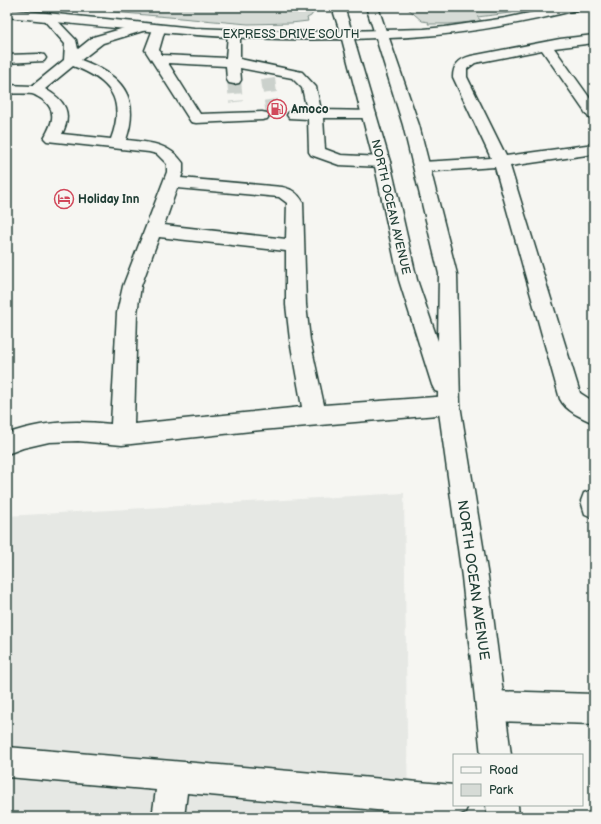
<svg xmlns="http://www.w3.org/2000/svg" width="601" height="824" font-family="'Balsamiq Sans',sans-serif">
<rect width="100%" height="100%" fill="#f6f6f2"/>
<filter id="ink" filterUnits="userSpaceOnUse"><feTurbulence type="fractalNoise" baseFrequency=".025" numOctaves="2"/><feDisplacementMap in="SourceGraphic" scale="8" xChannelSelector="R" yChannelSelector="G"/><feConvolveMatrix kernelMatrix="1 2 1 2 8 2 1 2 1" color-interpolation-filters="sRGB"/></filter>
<g filter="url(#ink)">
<!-- built -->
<path fill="#e6e8e4" d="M 404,493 L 408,817 L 7,817 L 7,516 Z"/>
<!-- green -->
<g fill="#d6dbd6" stroke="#7a8c85">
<path d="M 56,7 L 316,7 L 316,8 L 311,16 L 307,18 L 308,21 L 291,23 L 248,24 Z"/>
<path d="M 406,7 L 543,7 L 527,11 L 477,17 L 482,21 L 450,24 L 428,24 L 429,22 L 422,21 Z"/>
</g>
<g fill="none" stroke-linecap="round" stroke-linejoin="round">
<!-- minor-tunnel -->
<g stroke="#cbd1cc" stroke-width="14" stroke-dasharray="14 7" stroke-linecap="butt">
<path d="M 268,79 L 273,115"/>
<path d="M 234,80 L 236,102"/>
</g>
<!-- minor casing -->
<g stroke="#1f3d34" stroke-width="3">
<g id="minor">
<path d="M 48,14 L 52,15 L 76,40 L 78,49 L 93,37 L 142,23 L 146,24 L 148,27 L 146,30 L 103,43 L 81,60 C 121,75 141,96 126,140 C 148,142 169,143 183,163 L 183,172 L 181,178 L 282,187 C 292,189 298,193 303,202 L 306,305 L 310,340 L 324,405 L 449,396 L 457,398 L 460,405 L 457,412 L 449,414 L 261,430 L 122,445 L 78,441 L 49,442 L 23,448 L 7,454 L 7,434 C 41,421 75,420 111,424 L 117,313 L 123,286 L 167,172 L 167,164 L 157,154 L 149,152 L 47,141 L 44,138 C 52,124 58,111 43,100 C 40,98 36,95 32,94 C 24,93 15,94 7,93 L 7,85 L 32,86 L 64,60 L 65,44 L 42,18 L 44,15 ZM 73,66 C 110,80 126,99 111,139 L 62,134 C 73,113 65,100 45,89 ZM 177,188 L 279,197 L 287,203 L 286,239 L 164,225 ZM 159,237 L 286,251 L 286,305 L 290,340 L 302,407 L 134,424 L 137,313 L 141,286 Z"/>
<path d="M 159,25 L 163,26 L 165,29 L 159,50 L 162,55 L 226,58 L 228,34 L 229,31 L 239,31 L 240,34 L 240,59 L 302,72 L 316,87 L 321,110 L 374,111 L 376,114 L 374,117 L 369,118 L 323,118 L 325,149 L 341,155 L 382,157 L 388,158 L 390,162 L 388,166 L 382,167 L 339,165 L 311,155 L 309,152 L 308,119 L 289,118 L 287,115 L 289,112 L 307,110 L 302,88 L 292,78 L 240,68 L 241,80 L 239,83 L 234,84 L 229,83 L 227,80 L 226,66 L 168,63 L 200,114 L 262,112 L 267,113 L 269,116 L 267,119 L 262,120 L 196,123 L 191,122 L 145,50 L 153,29 L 155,26 Z"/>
<path d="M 594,35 L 594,43 L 554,48 L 594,104 L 594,119 L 589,118 L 542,50 L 475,63 L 467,69 L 467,77 L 506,156 L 594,144 L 594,154 L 510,166 L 580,393 L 594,402 L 594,423 C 582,418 566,411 560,399 L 495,167 L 422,172 L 416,171 L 414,167 L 416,163 L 422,162 L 491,158 L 453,77 C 453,65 459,59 471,56 L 560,39 Z"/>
<path d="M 39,54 L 44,55 L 46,58 L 44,61 L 7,63 L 7,55 Z"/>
<path d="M 593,490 L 594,490 L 594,518 L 585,514 L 581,501 L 584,493 Z"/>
<path d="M 491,691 L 594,694 L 594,724 L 491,721 L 481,716 L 476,706 L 481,696 Z"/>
<path d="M 7,747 L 454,785 L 454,805 L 468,805 L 465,812 L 454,817 L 187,793 L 184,817 L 152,817 L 156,790 L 7,777 Z"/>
</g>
</g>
<!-- major casing -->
<g stroke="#1f3d34" stroke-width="3">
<g id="major">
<path d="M 557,7 L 579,7 L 577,10 C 515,25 453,36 389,38 L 419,125 L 457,274 L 460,405 L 488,577 L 511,755 L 481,755 L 462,577 L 438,405 L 438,392 L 435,391 L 432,385 L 399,280 L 374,162 L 342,39 C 229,42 118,28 7,17 L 7,9 L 194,28 L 305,32 L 424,29 L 445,27 L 506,18 ZM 376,38 L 403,125 L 439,274 L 438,341 L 417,280 L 390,162 L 354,39 Z"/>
<path d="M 486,805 L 518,805 L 519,817 L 487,817 Z"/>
</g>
</g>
<!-- highway casing -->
<g stroke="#1f3d34" stroke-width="3">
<g id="highway">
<path d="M 332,7 L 344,7 L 353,35 L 352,38 L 342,38 L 341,35 Z"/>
<path d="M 366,7 L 378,7 L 387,34 L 386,37 L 376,37 Z"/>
</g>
</g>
<!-- minor -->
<use href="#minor" fill="#f6f6f2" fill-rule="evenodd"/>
<!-- major -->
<use href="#major" fill="#f6f6f2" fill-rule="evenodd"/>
<!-- highway -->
<use href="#highway" fill="#f6f6f2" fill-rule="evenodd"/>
</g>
</g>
<!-- icons -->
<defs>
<g id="fuel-ring" transform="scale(1)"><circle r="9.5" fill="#f6f6f2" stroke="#d1495b" stroke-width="1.5"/><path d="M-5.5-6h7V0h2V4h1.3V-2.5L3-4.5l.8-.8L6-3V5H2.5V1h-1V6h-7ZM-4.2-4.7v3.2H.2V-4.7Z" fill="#d1495b"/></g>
<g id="hotel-ring" transform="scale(1)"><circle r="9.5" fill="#f6f6f2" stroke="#d1495b" stroke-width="1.5"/><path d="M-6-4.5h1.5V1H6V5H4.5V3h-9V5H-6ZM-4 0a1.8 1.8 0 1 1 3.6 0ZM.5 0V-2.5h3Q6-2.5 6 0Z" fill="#d1495b"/></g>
</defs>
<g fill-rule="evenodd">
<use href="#fuel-ring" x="277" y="109"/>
<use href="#hotel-ring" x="64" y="199"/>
</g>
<g text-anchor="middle" stroke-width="3" stroke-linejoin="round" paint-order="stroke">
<!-- far-street labels -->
<g font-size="12" fill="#1f3d34" stroke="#f6f6f2">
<text x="291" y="38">EXPRESS DRIVE SOUTH</text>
<text transform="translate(391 207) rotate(77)" y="4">NORTH OCEAN AVENUE</text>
</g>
<!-- far-poi labels -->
<g font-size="12" font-weight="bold" fill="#1f3d34" stroke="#f6f6f2" text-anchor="start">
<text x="291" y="113">Amoco</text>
<text x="78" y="203">Holiday Inn</text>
</g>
<!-- street labels -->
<g font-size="14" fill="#1f3d34" stroke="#f6f6f2">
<text transform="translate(474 580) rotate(82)" y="5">NORTH OCEAN AVENUE</text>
</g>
</g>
<!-- margin -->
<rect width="601" height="824" fill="none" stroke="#f6f6f2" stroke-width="24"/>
<rect x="12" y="12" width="577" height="800" fill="none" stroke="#1f3d34" stroke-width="1.5" filter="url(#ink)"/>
<!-- legend -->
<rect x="453" y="754" width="130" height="52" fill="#f6f6f2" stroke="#a0aca6"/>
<rect x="461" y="767" width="20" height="6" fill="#f6f6f2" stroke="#a0aca6"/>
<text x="489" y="774" font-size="12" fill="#1f3d34">Road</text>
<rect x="461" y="784" width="20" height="12" fill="#d6dbd6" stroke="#a0aca6"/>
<text x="489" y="794" font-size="12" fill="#1f3d34">Park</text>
</svg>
